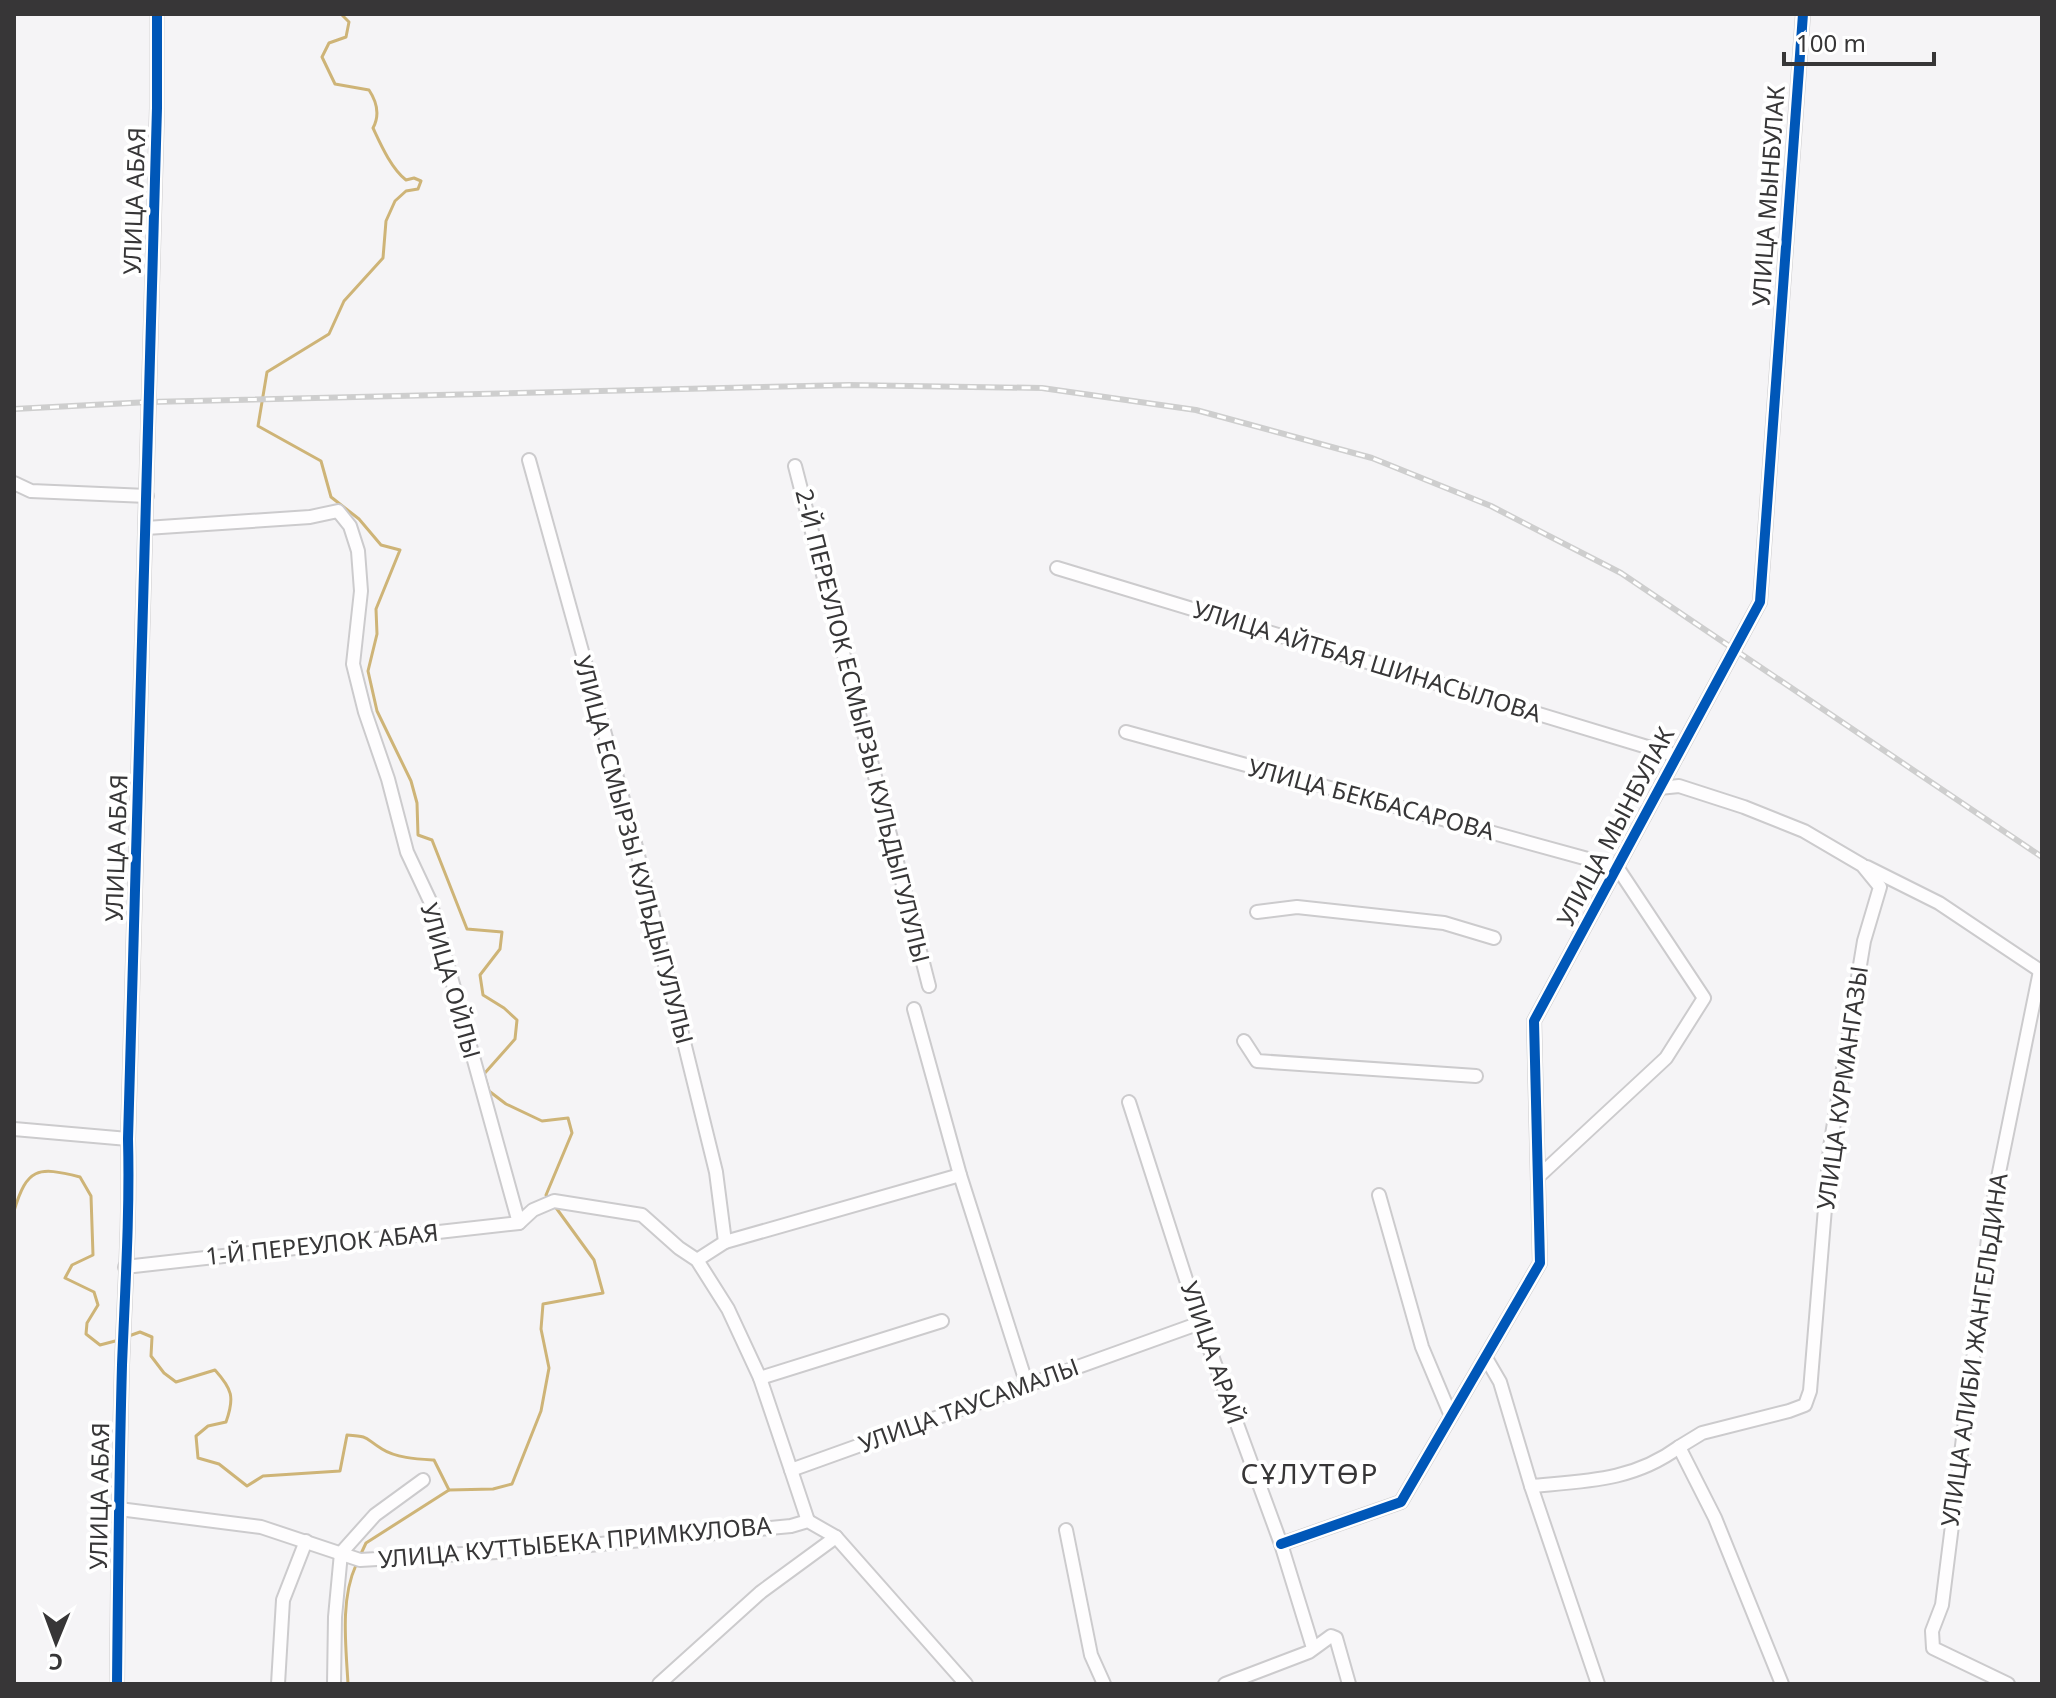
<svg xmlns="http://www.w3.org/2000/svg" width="2056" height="1698" font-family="'Noto Sans',sans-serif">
<rect width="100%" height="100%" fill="#f5f4f6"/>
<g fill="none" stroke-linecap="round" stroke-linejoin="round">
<!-- stream -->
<g stroke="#ceb477" stroke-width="3">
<path d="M 341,14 L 349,22 L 346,37 L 329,43 L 322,57 L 335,84 L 369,90 C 377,102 380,115 373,128 C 381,145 391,168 406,180 L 414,178 L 421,181 L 418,189 L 406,191 L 395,201 L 386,221 L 383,258 L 344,301 L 329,334 L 267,372 L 258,426 L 321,461 L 331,497 L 359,519 L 381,545 L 400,550 L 376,609 L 377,634 L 368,671 L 377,711 L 411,781 L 417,803 L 418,835 L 432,840 L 467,929 L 502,932 L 500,949 L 480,975 L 483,995 L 504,1008 L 517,1020 L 515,1039 L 484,1074 L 489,1091 L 506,1104 L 542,1121 L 568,1118 L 572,1133 L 546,1195 L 549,1199"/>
<path d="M 14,1211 C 27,1168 37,1166 80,1177 L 91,1196 L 93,1255 L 72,1265 L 65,1278 L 94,1292 L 98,1305 L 87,1323 L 86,1334 L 100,1345 L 119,1340"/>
<path d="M 126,1337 L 140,1332 L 152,1337 L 151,1356 L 164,1373 L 176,1382 L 215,1370 C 232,1389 235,1397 226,1422 L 208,1426 L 196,1436 L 198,1458 L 219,1464 L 247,1486 L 263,1476 L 340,1471 L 347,1435 C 371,1437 363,1437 382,1449 C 396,1458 417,1459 434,1460 L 449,1490"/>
<path d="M 359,1558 L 366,1543 L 449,1490 L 493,1489 L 512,1484 L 541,1411 L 549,1368 L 541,1329 L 543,1304 L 603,1293 L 594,1260 L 554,1205"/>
<path d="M 348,1684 C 346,1646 340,1600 356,1565"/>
</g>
<!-- street casing -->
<g stroke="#cccbcd" stroke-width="16">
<g id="street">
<path d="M 529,460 L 634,839 L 716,1172 L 725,1242 L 697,1260"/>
<path d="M 795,466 L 929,986"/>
<path d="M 14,483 L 31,491 L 147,496"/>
<path d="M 146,528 L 310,517 L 338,511 L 350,526 L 358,551 L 361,591 L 353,664 L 365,712 L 388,779 L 407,852 L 430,901 L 519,1223 L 533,1210 L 554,1201 L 642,1215 L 679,1248 L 697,1260 L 728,1309 L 760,1378 L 791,1470"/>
<path d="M 1057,568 L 1677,756"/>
<path d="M 1126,732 L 1617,867 L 1704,998 L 1666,1058 L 1538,1177"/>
<path d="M 1659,788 L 1679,786 L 1744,807 L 1804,831 L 1862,865 L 1880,887 L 1864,941 L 1830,1147 L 1810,1391 L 1805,1405 L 1789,1411 L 1702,1433 L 1679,1447 L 1715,1518 L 1782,1684"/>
<path d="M 1867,867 L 1939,903 L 2042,972"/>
<path d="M 1257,912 L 1297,907 L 1444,923 L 1494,938"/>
<path d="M 1244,1041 L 1257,1061 L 1476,1076"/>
<path d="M 1129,1102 L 1200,1323 L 1281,1544 L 1313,1648"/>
<path d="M 14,1129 L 128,1139"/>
<path d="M 960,1175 L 1027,1385"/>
<path d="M 1379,1195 L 1422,1347 L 1451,1416"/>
<path d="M 725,1242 L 960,1175 L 914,1009"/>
<path d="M 125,1267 L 519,1223"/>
<path d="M 1486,1358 L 1500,1382 L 1531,1486 L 1598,1684"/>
<path d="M 760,1378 L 942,1321"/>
<path d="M 1531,1486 C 1586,1481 1633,1481 1679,1447"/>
<path d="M 119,1509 L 261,1527 L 360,1560 L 547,1549 L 791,1526 L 808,1521 L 836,1537 L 966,1684"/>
<path d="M 808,1521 L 791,1470 L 1200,1323"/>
<path d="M 1066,1530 L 1091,1655 L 1104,1684"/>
<path d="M 1281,1544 L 1401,1502 L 1540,1263 L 1534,1021 L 1760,602 L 1803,14"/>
<path d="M 117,1684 C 118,1578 119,1472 122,1365 C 125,1290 130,1214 128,1139 L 157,108 L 157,14"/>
<path d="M 278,1684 L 283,1600 L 306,1541"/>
<path d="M 334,1684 L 335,1617 L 341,1553 L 375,1515 L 423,1480"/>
<path d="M 659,1684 L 761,1592 L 836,1537"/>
<path d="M 1225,1684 L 1309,1652 L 1331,1636 L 1336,1638 L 1349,1684"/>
<path d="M 2008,1684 L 1933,1648 L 1932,1631 L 1942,1605 L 1992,1207 L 2040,971"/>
</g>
</g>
<!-- street -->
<use href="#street" stroke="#fefdfe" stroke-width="12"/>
<!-- rail casing -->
<g stroke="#cecece" stroke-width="6">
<path id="rail" d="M 14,409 L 149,402 L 849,385 L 1042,388 L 1196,410 L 1372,458 L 1491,506 L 1621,573 L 2042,857"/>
</g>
<!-- rail -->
<use href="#rail" stroke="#fff" stroke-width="3" stroke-dasharray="9" stroke-linecap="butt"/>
<!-- cycleway casing -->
<g stroke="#fff" stroke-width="15">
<g id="cycleway">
<path d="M 1281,1544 L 1401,1502 L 1540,1263 L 1534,1021 L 1760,602 L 1803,14"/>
<path d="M 117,1684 C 118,1578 119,1472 122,1365 C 125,1290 130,1214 128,1139 L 157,108 L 157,14"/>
</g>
</g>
<!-- cycleway -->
<use href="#cycleway" stroke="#0057b8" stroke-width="10"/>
</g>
<g text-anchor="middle" stroke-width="8" stroke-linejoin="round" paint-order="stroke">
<!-- street labels -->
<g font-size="24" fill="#373637" stroke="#fff">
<text transform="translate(1769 196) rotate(-86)" y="8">УЛИЦА МЫНБУЛАК</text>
<text transform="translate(135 201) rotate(-88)" y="8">УЛИЦА АБАЯ</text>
<text transform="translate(1367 662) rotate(17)" y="8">УЛИЦА АЙТБАЯ ШИНАСЫЛОВА</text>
<text transform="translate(862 726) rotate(76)" y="8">2-Й ПЕРЕУЛОК ЕСМЫРЗЫ КУЛЬДЫГУЛУЛЫ</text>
<text transform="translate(1371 800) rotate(15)" y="8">УЛИЦА БЕКБАСАРОВА</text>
<text transform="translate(1616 827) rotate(-62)" y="8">УЛИЦА МЫНБУЛАК</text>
<text transform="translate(117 848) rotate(-88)" y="8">УЛИЦА АБАЯ</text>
<text transform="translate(633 850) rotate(75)" y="8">УЛИЦА ЕСМЫРЗЫ КУЛЬДЫГУЛУЛЫ</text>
<text transform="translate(450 981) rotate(74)" y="8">УЛИЦА ОЙЛЫ</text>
<text transform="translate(1843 1088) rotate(-82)" y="8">УЛИЦА КУРМАНГАЗЫ</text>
<text transform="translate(322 1245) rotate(-6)" y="8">1-Й ПЕРЕУЛОК АБАЯ</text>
<text transform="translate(1975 1350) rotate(-82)" y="8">УЛИЦА АЛИБИ ЖАНГЕЛЬДИНА</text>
<text transform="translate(1212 1353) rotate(71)" y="8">УЛИЦА АРАЙ</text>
<text transform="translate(969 1406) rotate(-20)" y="8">УЛИЦА ТАУСАМАЛЫ</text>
<text transform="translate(100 1496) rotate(-89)" y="8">УЛИЦА АБАЯ</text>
<text transform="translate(575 1543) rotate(-5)" y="8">УЛИЦА КУТТЫБЕКА ПРИМКУЛОВА</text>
</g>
<!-- quarter labels -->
<g font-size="28" letter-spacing="2" fill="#373637" stroke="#fff">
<text x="1310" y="1484">СҰЛУТӨР</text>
</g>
</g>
<!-- border -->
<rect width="2056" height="1698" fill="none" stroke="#373637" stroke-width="32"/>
<!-- north arrow -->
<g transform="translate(56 1642) rotate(181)" stroke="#ffffff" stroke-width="6" paint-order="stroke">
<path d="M0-6L14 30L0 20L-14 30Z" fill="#373637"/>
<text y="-12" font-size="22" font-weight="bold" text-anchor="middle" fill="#373637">С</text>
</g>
<!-- scale -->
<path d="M1784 52v12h150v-12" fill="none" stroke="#373637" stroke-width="4"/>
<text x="1796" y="52" font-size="24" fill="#373637" stroke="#ffffff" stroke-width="6" paint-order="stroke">100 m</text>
</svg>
